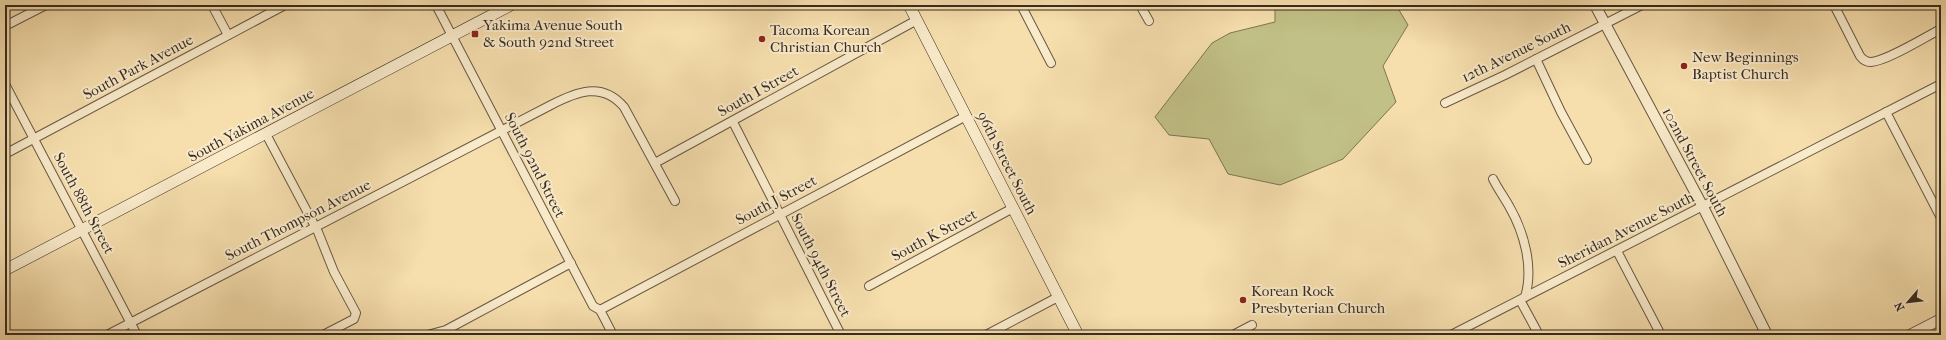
<svg xmlns="http://www.w3.org/2000/svg" width="1946" height="340" font-family="'IM FELL French Canon',serif">
<rect width="100%" height="100%" fill="#f6dead"/>
<filter id="stains"><feTurbulence type="fractalNoise" baseFrequency=".005" numOctaves="4"/><feColorMatrix values="0 0 0 0 .2 0 0 0 0 .09 0 0 0 0 .02 0 0 0 .5 -.17"/></filter>
<radialGradient id="worn" r=".72"><stop offset=".6" stop-color="#630" stop-opacity="0"/><stop offset="1" stop-color="#630" stop-opacity=".3"/></radialGradient>
<!-- green -->
<path fill="#c1c086" stroke="#7c7654" d="M 1275,5 L 1396,5 L 1408,25 L 1383,66 L 1396,102 L 1343,159 L 1280,185 L 1228,174 L 1209,139 L 1169,135 L 1155,117 L 1212,43 L 1230,33 L 1275,22 Z"/>
<g fill="none" stroke-linecap="round" stroke-linejoin="round">
<!-- minor casing -->
<g stroke="#675844" stroke-width="10">
<g id="minor">
<path d="M 212,5 L 228,35"/>
<path d="M 436,5 L 593,306 L 600,310 L 613,335"/>
<path d="M 1021,5 L 1051,63"/>
<path d="M 1140,5 L 1149,21"/>
<path d="M 1834,5 L 1860,56 C 1863,60 1866,62 1871,62 C 1887,61 1925,37 1941,29"/>
<path d="M 5,26 L 46,5"/>
<path d="M 1536,59 L 1561,112 L 1587,160"/>
<path d="M 5,84 L 137,335"/>
<path d="M 1445,103 L 1505,75 L 1642,5"/>
<path d="M 1886,112 L 1941,218"/>
<path d="M 733,122 L 841,335"/>
<path d="M 266,134 L 318,232 L 334,272 L 356,313 L 354,319 L 323,335"/>
<path d="M 5,154 L 285,5"/>
<path d="M 655,163 L 917,20"/>
<path d="M 1493,179 C 1498,189 1504,197 1509,206 C 1524,232 1534,267 1525,297"/>
<path d="M 1617,251 L 1661,335"/>
<path d="M 869,286 L 1013,208"/>
<path d="M 1520,300 L 1539,335"/>
<path d="M 600,310 L 966,116"/>
<path d="M 107,335 L 551,105 C 576,92 602,81 624,107 L 675,201"/>
<path d="M 427,335 L 446,330 L 571,263"/>
<path d="M 986,335 L 1058,297"/>
<path d="M 1233,335 L 1252,325"/>
<path d="M 1451,335 L 1941,84"/>
</g>
</g>
<!-- tertiary casing -->
<g stroke="#675844" stroke-width="12">
<g id="tertiary">
<path d="M 1595,5 L 1703,207 L 1767,335"/>
<path d="M 1910,335 L 1941,319"/>
</g>
</g>
<!-- secondary casing -->
<g stroke="#372b21" stroke-width="12">
<g id="secondary">
<path d="M 909,5 L 1078,335"/>
<path d="M 5,270 L 511,5"/>
</g>
</g>
<!-- minor -->
<use href="#minor" stroke="#f9eaca" stroke-width="8"/>
<!-- tertiary -->
<use href="#tertiary" stroke="#f9eaca" stroke-width="10"/>
<!-- secondary -->
<use href="#secondary" stroke="#f9eaca" stroke-width="11"/>
</g>
<!-- markers -->
<g fill="#8f2418" stroke="#f9eaca" stroke-width="1.5">
<rect x="471" y="30" width="8" height="8" rx="2"/>
<circle cx="762" cy="39" r="4"/>
<circle cx="1684" cy="66" r="4"/>
<circle cx="1243" cy="300" r="4"/>
</g>
<g text-anchor="middle" stroke-width="4" stroke-linejoin="round" paint-order="stroke">
<!-- poi labels -->
<g font-size="15" fill="#372b21" stroke="#f9eaca" text-anchor="start">
<text x="483" y="30">Yakima Avenue South<tspan x="483" dy="17">&amp; South 92nd Street</tspan></text>
<text x="770" y="35">Tacoma Korean<tspan x="770" dy="17">Christian Church</tspan></text>
<text x="1692" y="62">New Beginnings<tspan x="1692" dy="17">Baptist Church</tspan></text>
<text x="1251" y="296">Korean Rock<tspan x="1251" dy="17">Presbyterian Church</tspan></text>
</g>
<!-- street labels -->
<g font-size="15" fill="#372b21" stroke="#f9eaca">
<text transform="translate(1516 52) rotate(-26)" y="5">12th Avenue South</text>
<text transform="translate(138 67) rotate(-28)" y="5">South Park Avenue</text>
<text transform="translate(758 91) rotate(-29)" y="5">South I Street</text>
<text transform="translate(251 125) rotate(-28)" y="5">South Yakima Avenue</text>
<text transform="translate(1695 162) rotate(62)" y="5">102nd Street South</text>
<text transform="translate(1007 163) rotate(63)" y="5">96th Street South</text>
<text transform="translate(535 165) rotate(63)" y="5">South 92nd Street</text>
<text transform="translate(776 200) rotate(-28)" y="5">South J Street</text>
<text transform="translate(84 203) rotate(62)" y="5">South 88th Street</text>
<text transform="translate(298 220) rotate(-27)" y="5">South Thompson Avenue</text>
<text transform="translate(1626 230) rotate(-27)" y="5">Sheridan Avenue South</text>
<text transform="translate(934 235) rotate(-28)" y="5">South K Street</text>
<text transform="translate(821 265) rotate(63)" y="5">South 94th Street</text>
</g>
</g>
<!-- margin -->
<rect width="1946" height="340" fill="none" stroke="#f6dead" stroke-width="20"/>
<rect x="6" y="6" width="1934" height="328" fill="none" stroke="#372b21" stroke-width="2"/>
<rect x="10" y="10" width="1926" height="320" fill="none" stroke="#372b21"/>
<!-- north arrow -->
<g transform="translate(1908 302) rotate(242)" stroke="#f9eaca" stroke-width="3" paint-order="stroke">
<path d="M0-3L7 15L0 10L-7 15Z" fill="#372b21"/>
<text y="-6" font-size="11" font-weight="bold" text-anchor="middle" fill="#372b21">N</text>
</g>
<rect width="100%" height="100%" filter="url(#stains)"/>
<rect width="100%" height="100%" fill="url(#worn)"/>
</svg>
